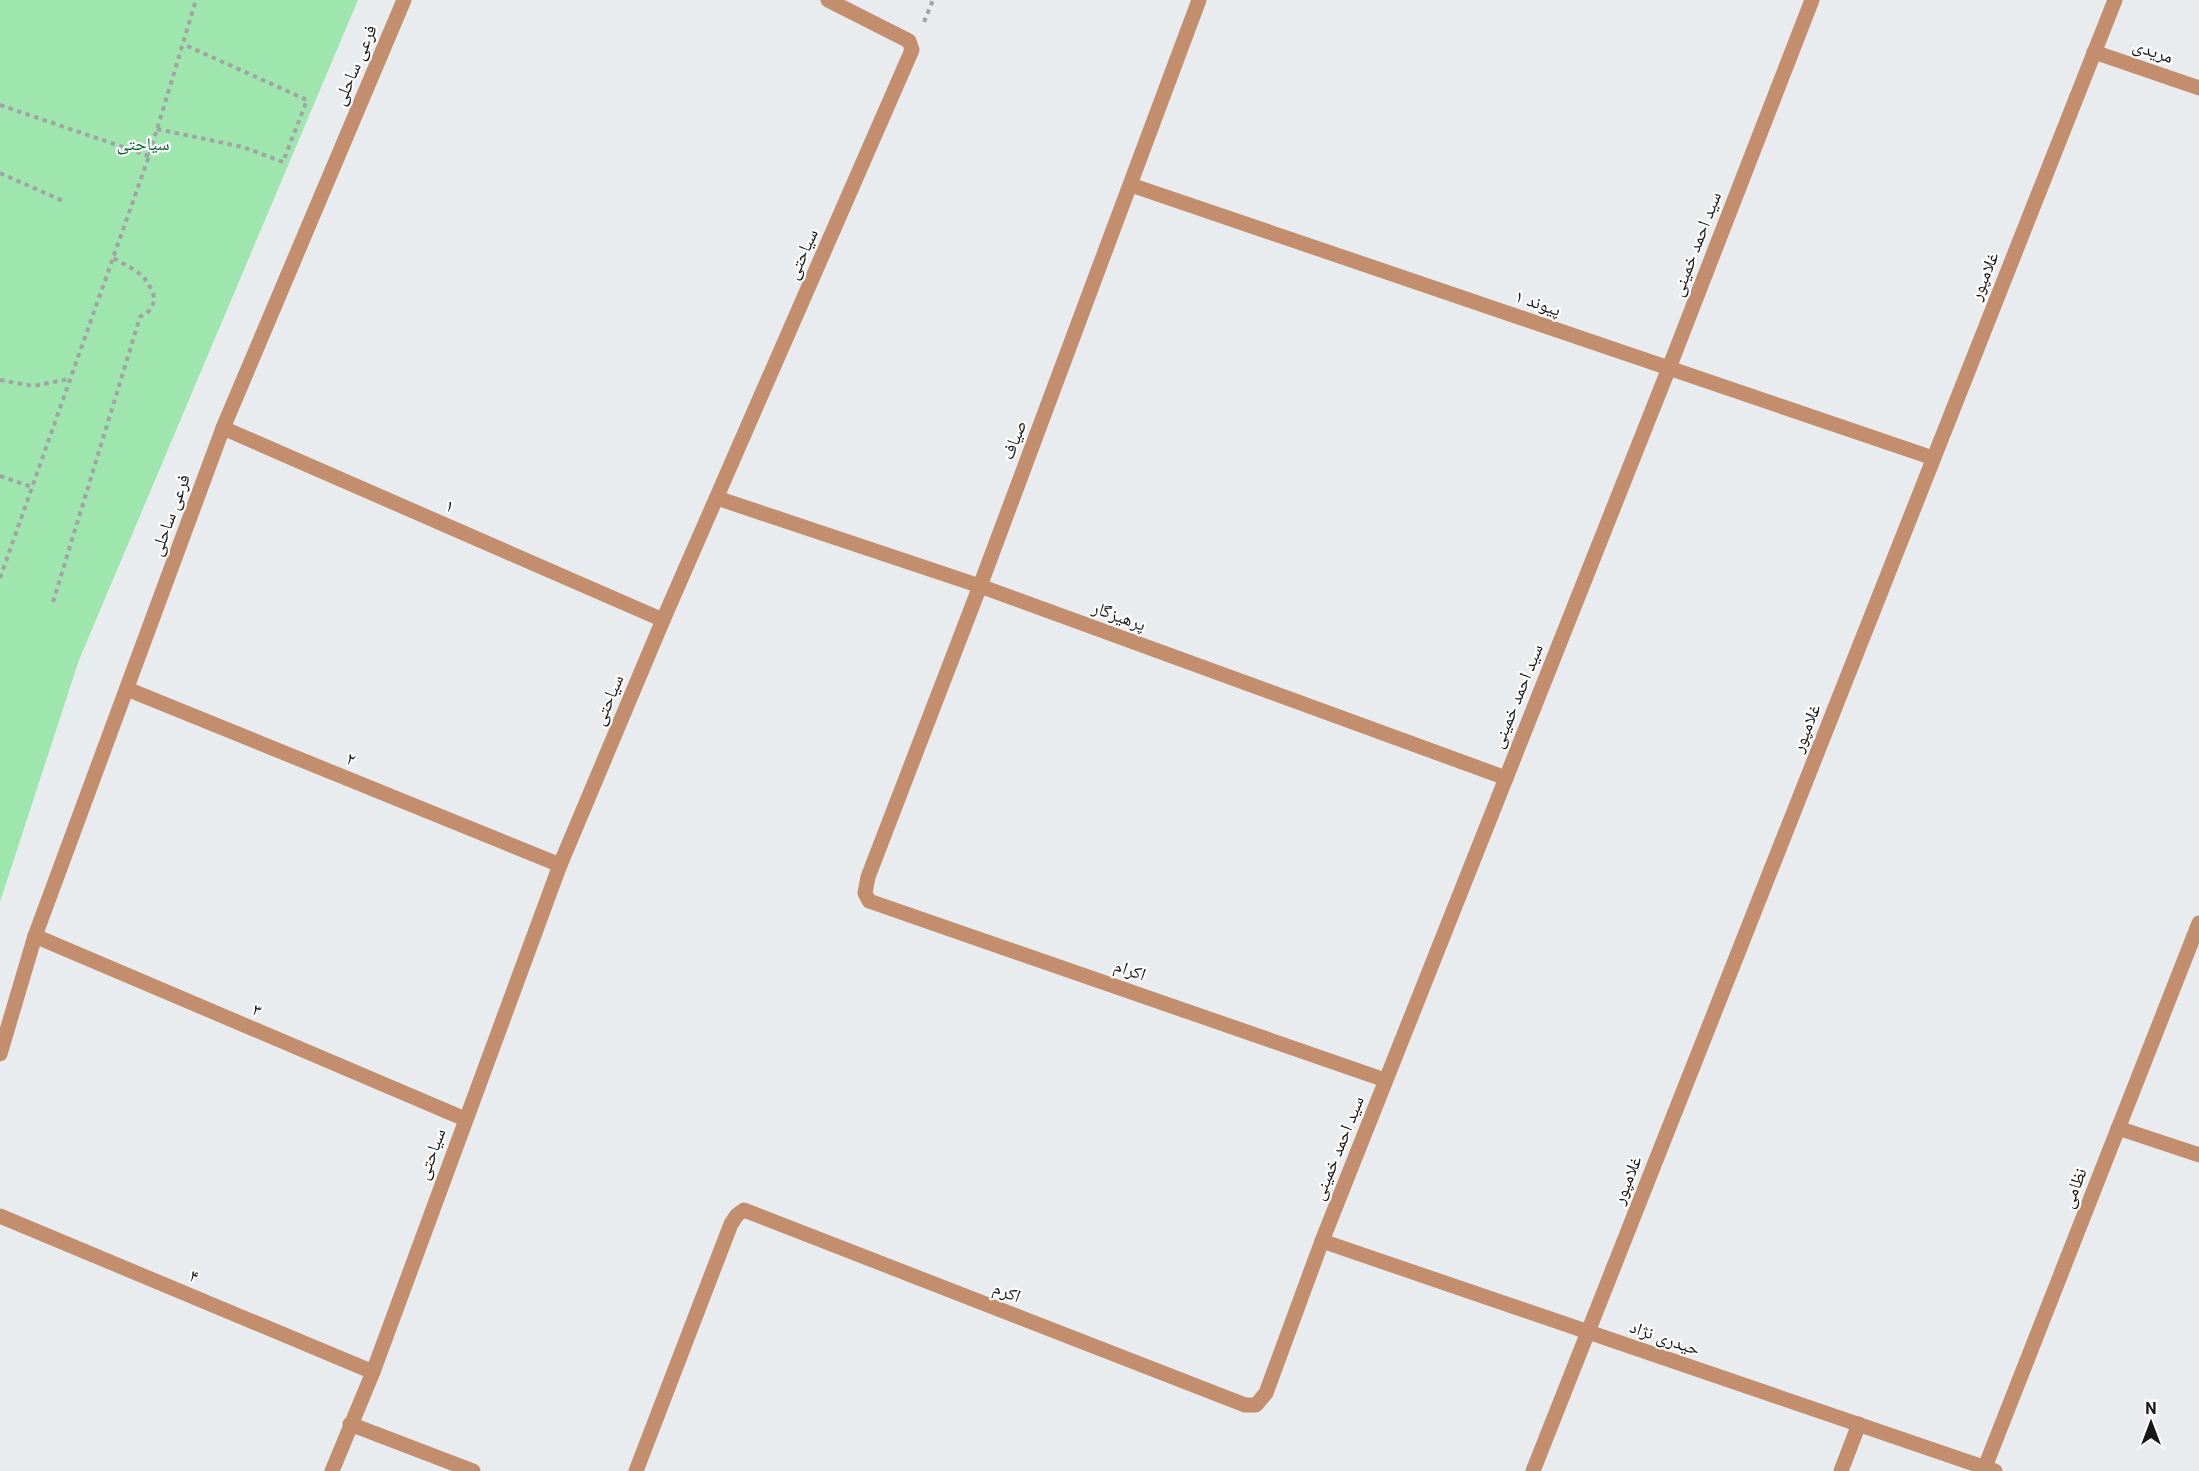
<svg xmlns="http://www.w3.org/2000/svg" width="2199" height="1471" font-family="Roboto,'Noto Naskh Arabic',sans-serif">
<rect width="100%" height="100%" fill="#e9ecef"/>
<!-- green -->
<path fill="#9ee6ae" d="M 0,0 L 358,0 L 79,660 L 0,902 Z"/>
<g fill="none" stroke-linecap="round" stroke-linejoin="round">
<!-- path -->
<g stroke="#a1a3a5" stroke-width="4" stroke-dasharray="4.5 4.5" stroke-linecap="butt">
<path d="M 924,22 L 933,0"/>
<path d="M 0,105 L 149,156"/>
<path d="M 157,129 L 243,147 L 283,162 L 307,100 L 183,44"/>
<path d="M 0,173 L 63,201"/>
<path d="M 0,380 L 33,386 L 69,379"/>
<path d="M 0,476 L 32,487"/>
<path d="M 0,578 L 149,156 L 196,0"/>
<path d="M 53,602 L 140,317 L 149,311 L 155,300 C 147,273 136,271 113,258"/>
</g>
<!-- minor -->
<g stroke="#c38e6e" stroke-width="15">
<path d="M 1199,0 L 980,586 L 868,877 L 865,893 L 869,901 L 1385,1080"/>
<path d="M 2094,52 L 2199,88"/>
<path d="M 1131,185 L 1933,458"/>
<path d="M 223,428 L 663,620"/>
<path d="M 717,498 L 980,586 L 1506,778"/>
<path d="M 127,689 L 560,865"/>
<path d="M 35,936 L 465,1119"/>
<path d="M 0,1054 L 35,936 L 223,428 L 404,0"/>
<path d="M 2118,1128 L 2199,1155"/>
<path d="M 0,1216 L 373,1372"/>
<path d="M 1322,1241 L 1995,1471"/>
<path d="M 350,1424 L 473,1471"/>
<path d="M 1985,1467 L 2199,923"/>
<path d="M 332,1471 L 373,1372 L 560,865 L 663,620 L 912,50 L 909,41 L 828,0"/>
<path d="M 636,1471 L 731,1224 L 737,1215 L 744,1210 L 1245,1405 L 1256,1405 L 1266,1393 L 1322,1241 L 1669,368 L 1812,0"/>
<path d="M 1533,1471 L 2115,0"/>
<path d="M 1841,1471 L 1859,1424"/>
</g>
</g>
<g text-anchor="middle" stroke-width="4.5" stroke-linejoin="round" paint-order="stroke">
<!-- street labels -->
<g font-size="18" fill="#181819" stroke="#fff">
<text transform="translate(2153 51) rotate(19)" y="6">مریدی</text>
<text transform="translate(355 65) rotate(-67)" y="6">فرعی ساحلی</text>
<text transform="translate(1696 244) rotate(-69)" y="6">سید احمد خمینی</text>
<text transform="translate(802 254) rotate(-66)" y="6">سیاحتی</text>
<text transform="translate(1984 276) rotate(-68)" y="6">غلامپور</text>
<text transform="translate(1538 303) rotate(19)" y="6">پیوند ۱</text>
<text transform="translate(1014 440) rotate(-69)" y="6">صیاف</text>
<text transform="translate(450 506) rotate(24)" y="6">۱</text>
<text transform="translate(170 515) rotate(-70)" y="6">فرعی ساحلی</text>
<text transform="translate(1119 616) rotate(20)" y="6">پرهیزگار</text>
<text transform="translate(1517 696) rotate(-68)" y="6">سید احمد خمینی</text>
<text transform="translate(608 700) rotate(-67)" y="6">سیاحتی</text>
<text transform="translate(1806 728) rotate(-68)" y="6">غلامپور</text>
<text transform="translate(351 759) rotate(22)" y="6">۲</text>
<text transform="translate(1130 970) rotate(19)" y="6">اکرام</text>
<text transform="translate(257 1010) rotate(23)" y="6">۳</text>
<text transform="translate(1338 1148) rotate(-68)" y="6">سید احمد خمینی</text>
<text transform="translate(431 1154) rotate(-70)" y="6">سیاحتی</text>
<text transform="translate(1627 1180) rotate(-68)" y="6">غلامپور</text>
<text transform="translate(2074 1188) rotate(-69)" y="6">نظامی</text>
<text transform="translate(194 1276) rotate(23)" y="6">۴</text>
<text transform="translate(1007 1292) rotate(21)" y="6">اکرم</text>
<text transform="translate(1665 1338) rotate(19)" y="6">حیدری نژاد</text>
</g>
<!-- park labels -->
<g font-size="18" fill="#0b6530" stroke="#fff">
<text x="143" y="150">سیاحتی</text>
</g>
</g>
<!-- north arrow -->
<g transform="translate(2151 1423)" stroke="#ffffff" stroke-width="4.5" paint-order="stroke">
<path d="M0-4.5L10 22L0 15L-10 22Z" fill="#181819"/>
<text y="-9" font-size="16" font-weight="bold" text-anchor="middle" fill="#181819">N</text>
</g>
</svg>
